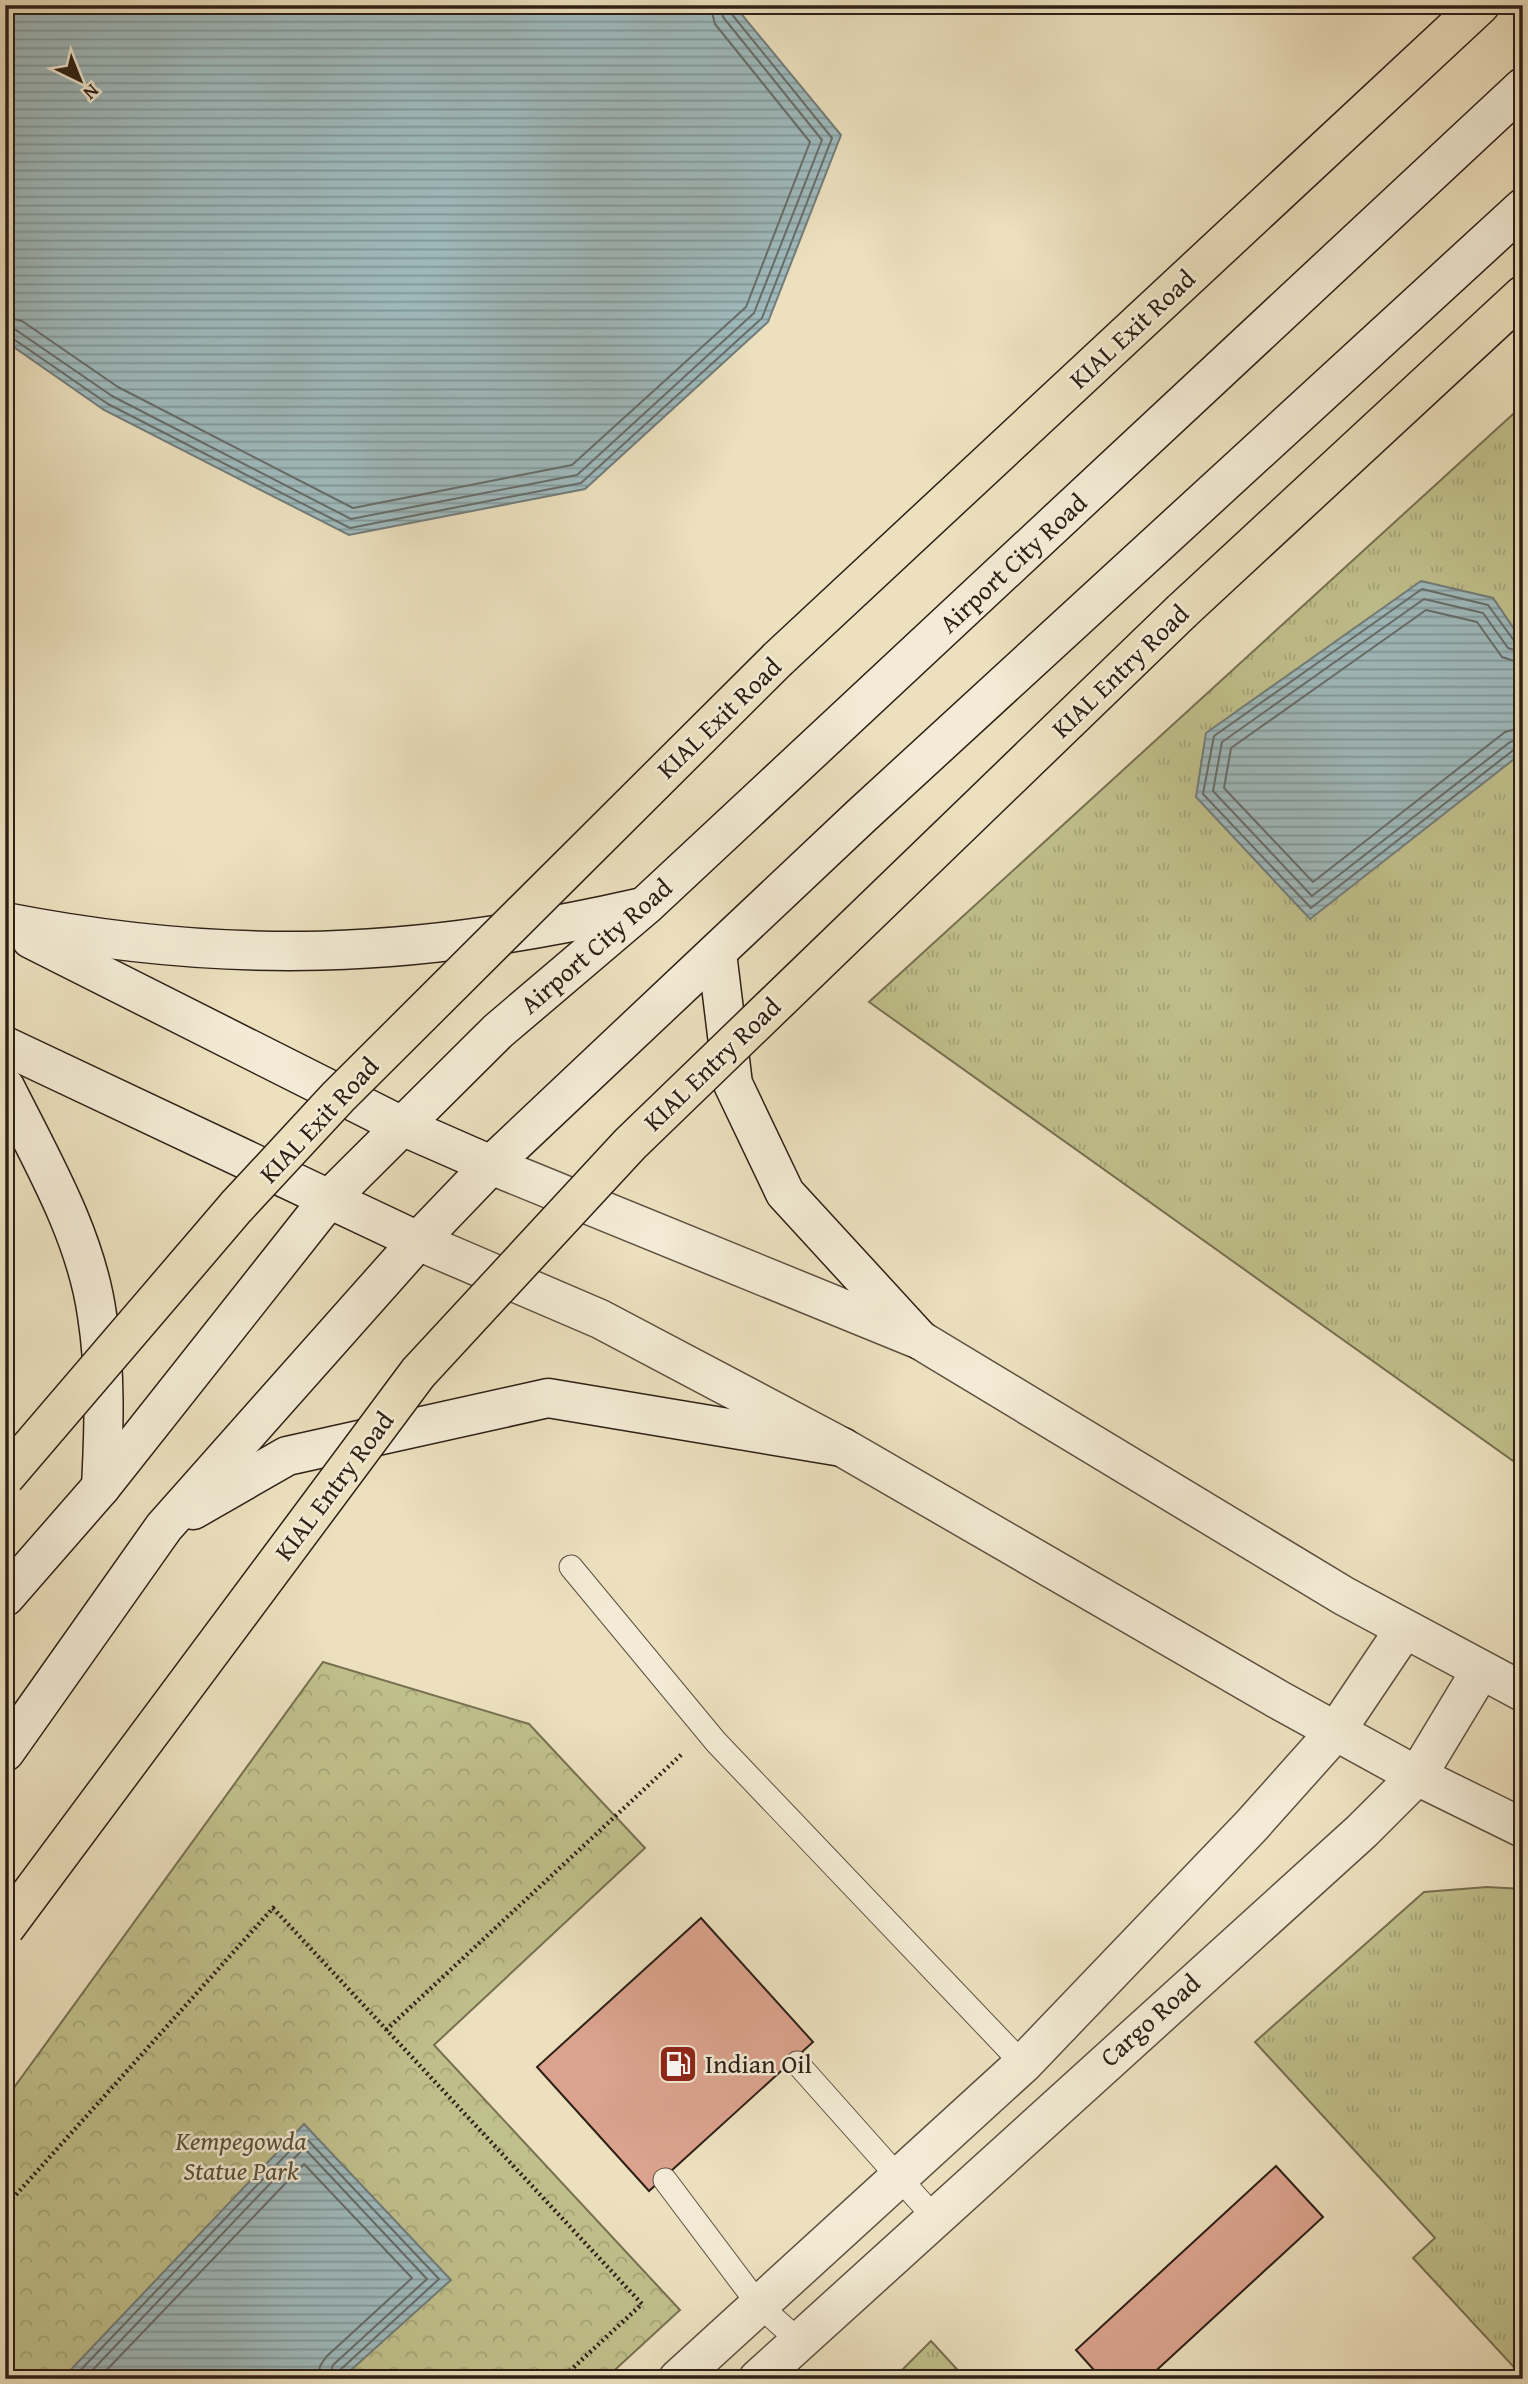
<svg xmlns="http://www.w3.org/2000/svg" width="1528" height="2384" font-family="'Gentium Book Plus',serif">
<defs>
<pattern id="grass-tufts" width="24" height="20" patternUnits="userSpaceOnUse" patternTransform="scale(1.75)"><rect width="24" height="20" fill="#c0c08c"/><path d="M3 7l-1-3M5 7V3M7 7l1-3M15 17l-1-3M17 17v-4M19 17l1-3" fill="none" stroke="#a5a578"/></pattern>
<pattern id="forest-crowns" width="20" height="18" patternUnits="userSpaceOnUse" patternTransform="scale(1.75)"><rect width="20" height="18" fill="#c0c08c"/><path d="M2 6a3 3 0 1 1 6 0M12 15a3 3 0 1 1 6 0" fill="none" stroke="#a5a578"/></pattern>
<pattern id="water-rules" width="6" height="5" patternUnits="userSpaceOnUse" patternTransform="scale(1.75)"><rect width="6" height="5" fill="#9fbabd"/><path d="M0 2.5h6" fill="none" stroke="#829799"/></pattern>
</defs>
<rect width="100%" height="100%" fill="#ece0be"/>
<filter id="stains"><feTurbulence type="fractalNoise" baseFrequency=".00286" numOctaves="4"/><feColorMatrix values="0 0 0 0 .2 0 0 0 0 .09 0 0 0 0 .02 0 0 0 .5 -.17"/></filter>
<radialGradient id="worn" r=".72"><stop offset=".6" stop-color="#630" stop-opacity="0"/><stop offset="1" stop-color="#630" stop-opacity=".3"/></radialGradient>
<!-- grass -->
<g fill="url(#grass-tufts)" stroke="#777051" stroke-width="2">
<path d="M 1523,405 L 1523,1468 L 869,1002 Z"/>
<path d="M 1487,1887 L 1523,1889 L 1523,2377 L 1413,2258 L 1435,2238 L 1255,2042 L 1424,1892 Z"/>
<path d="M 931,2341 L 966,2379 L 893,2379 Z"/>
</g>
<!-- forest -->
<path fill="url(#forest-crowns)" stroke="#777051" stroke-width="2" d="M 323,1662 L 529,1724 L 645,1848 L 434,2045 L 680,2310 L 605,2379 L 5,2379 L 5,2100 Z"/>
<!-- water -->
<g fill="url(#water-rules)" stroke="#727c7a" stroke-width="2">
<path d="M 5,5 L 734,5 L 841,135 L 768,322 L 585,489 L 349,535 L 104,410 L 5,341 Z"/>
<path d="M 1421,581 L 1493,598 L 1523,642 L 1523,752 L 1310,919 L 1196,797 L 1206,733 Z"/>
<path d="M 304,2124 L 451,2280 L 341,2379 L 62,2379 Z"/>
</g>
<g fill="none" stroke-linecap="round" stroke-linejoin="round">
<!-- shore -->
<g stroke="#666d6a" stroke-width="2">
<path d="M 5,317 L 22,321 L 118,387 L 353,508 L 572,465 L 746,307 L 810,142 L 715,24 L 710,5"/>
<path d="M 5,327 L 16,330 L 112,396 L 351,519 L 577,475 L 754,313 L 822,140 L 723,17 L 720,5"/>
<path d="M 5,336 L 12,338 L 108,404 L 350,528 L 581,483 L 762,318 L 832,138 L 730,12 L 729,5"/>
<path d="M 1523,645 L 1515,642 L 1488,605 L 1422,589 L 1214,736 L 1203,794 L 1311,908 L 1516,748 L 1523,747"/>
<path d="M 1523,653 L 1508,648 L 1483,613 L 1424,599 L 1222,742 L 1213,791 L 1312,896 L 1510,742 L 1523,738"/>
<path d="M 1523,664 L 1502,657 L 1477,622 L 1426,610 L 1231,748 L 1224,788 L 1313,882 L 1505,732 L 1523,727"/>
<path d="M 72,2379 L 304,2136 L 439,2279 L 339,2371 L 337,2379"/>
<path d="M 84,2379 L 304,2148 L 427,2279 L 333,2365 L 328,2379"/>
<path d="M 98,2379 L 304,2164 L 412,2278 L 326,2357 L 320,2366 L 318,2379"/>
</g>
</g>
<!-- building -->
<g fill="#dba28d" stroke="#2e2016" stroke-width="2">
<path d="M 701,1918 L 813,2042 L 649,2191 L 537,2067 Z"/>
<path d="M 1276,2166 L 1323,2217 L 1147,2379 L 1102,2379 L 1076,2350 Z"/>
</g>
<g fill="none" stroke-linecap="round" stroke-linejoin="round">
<!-- service casing -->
<g stroke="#5e5040" stroke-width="25">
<g id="service">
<path d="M 571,1567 L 716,1742 L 1023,2064"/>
<path d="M 797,2063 L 934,2217"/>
<path d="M 665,2180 L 759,2305 L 799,2341"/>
</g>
</g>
<!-- minor casing -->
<g stroke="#5e5040" stroke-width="41">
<g id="minor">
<path d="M 678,2379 L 1023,2064 L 1252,1825 L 1336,1731 L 1404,1630"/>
<path d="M 758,2379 L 1362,1831 L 1417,1776 L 1481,1670"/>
</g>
</g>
<!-- tertiary casing -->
<g stroke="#5e5040" stroke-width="41">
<g id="tertiary">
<path d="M 491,1165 L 920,1340 L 1344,1596 L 1523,1692"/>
<path d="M 418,1241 L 600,1319 L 842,1447 L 1279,1700 L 1417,1776 L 1523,1828"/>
</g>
</g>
<!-- secondary casing -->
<g stroke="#2e2016" stroke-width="41">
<g id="secondary">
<path d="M 5,922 C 230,966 415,959 638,908"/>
<path d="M 31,939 L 402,1126 L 491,1165"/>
<path d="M 717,953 L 733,1084 L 785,1193 L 920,1340"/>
<path d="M 5,1046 L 418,1241"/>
<path d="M 5,1087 C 41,1159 86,1235 97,1315 C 106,1372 104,1430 101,1487"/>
<path d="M 193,1510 L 287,1456 L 548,1398 L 842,1447"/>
<path d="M 5,1597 L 101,1487 L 328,1200 L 498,1031 L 645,906 L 1523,87"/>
<path d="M 5,1752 L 164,1527 L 418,1241 L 491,1165 L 861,816 L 1523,208"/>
</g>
</g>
<!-- primary casing -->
<g stroke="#2e2016" stroke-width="41">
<g id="primary">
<path d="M 1182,611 L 1523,295"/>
<path d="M 778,659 L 1480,5"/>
</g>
</g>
<!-- path -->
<g stroke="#2e2016" stroke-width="4.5" stroke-dasharray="2 3.5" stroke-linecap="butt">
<path d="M 386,2030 L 683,1753"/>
<path d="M 5,2207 L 273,1908 L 642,2304 L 561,2379"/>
</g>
<!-- service -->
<use href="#service" stroke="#f3ebd5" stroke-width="23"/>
<!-- minor -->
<use href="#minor" stroke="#f3ebd5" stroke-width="38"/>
<!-- tertiary -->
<use href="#tertiary" stroke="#f3ebd5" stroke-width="38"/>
<!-- secondary -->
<use href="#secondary" stroke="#f3ebd5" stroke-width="38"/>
<!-- primary -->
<use href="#primary" stroke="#ece0be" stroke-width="38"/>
<!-- primary-bridge casing -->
<g stroke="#2e2016" stroke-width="41" stroke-linecap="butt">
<g id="primary-bridge">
<path d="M 5,1477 L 236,1207 L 338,1097 L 778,659"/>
<path d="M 5,1928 L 418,1373 L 630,1144 L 1182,611"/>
</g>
</g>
<!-- primary-bridge -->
<use href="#primary-bridge" stroke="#ece0be" stroke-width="38"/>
</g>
<!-- icons -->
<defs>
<g id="fuel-square" transform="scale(2.0125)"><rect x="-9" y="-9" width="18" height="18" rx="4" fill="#8f2418" stroke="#f3ebd5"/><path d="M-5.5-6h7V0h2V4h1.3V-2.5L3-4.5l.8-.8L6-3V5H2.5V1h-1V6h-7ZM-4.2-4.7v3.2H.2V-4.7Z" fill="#fff"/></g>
</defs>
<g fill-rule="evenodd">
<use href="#fuel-square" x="678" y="2064"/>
</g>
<g text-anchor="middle" stroke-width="5" stroke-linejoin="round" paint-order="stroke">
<!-- street labels -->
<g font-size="26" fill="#2e2016" stroke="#f3ebd5">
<text transform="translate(1132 329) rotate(-43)" y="9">KIAL Exit Road</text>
<text transform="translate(1013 563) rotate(-43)" y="9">Airport City Road</text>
<text transform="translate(1120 671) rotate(-44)" y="9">KIAL Entry Road</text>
<text transform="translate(719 718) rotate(-44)" y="9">KIAL Exit Road</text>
<text transform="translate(596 946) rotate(-41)" y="9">Airport City Road</text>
<text transform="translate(712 1064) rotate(-44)" y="9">KIAL Entry Road</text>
<text transform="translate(319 1120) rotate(-47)" y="9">KIAL Exit Road</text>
<text transform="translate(334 1486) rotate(-53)" y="9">KIAL Entry Road</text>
<text transform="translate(1150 2020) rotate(-42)" y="9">Cargo Road</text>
</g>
<!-- poi labels -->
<g font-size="26" fill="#2e2016" stroke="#f3ebd5" text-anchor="start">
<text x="705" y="2073">Indian Oil</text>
</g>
<!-- park labels -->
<g font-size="26" font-style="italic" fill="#5a5039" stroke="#f3ebd5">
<text x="241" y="2150">Kempegowda<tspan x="241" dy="30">Statue Park</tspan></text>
</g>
</g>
<!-- margin -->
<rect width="1528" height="2384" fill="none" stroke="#ece0be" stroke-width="28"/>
<rect x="7" y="7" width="1514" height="2370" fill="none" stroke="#2e2016" stroke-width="3.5"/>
<rect x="14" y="14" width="1500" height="2356" fill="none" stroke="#2e2016" stroke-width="2"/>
<!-- north arrow -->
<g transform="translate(80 80) rotate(137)" stroke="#f3ebd5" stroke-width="5" paint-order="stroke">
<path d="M0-5L12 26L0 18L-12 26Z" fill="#2e2016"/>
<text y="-10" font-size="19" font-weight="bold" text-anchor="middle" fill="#2e2016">N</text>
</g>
<rect width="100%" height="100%" filter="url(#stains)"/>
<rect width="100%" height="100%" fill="url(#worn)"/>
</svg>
